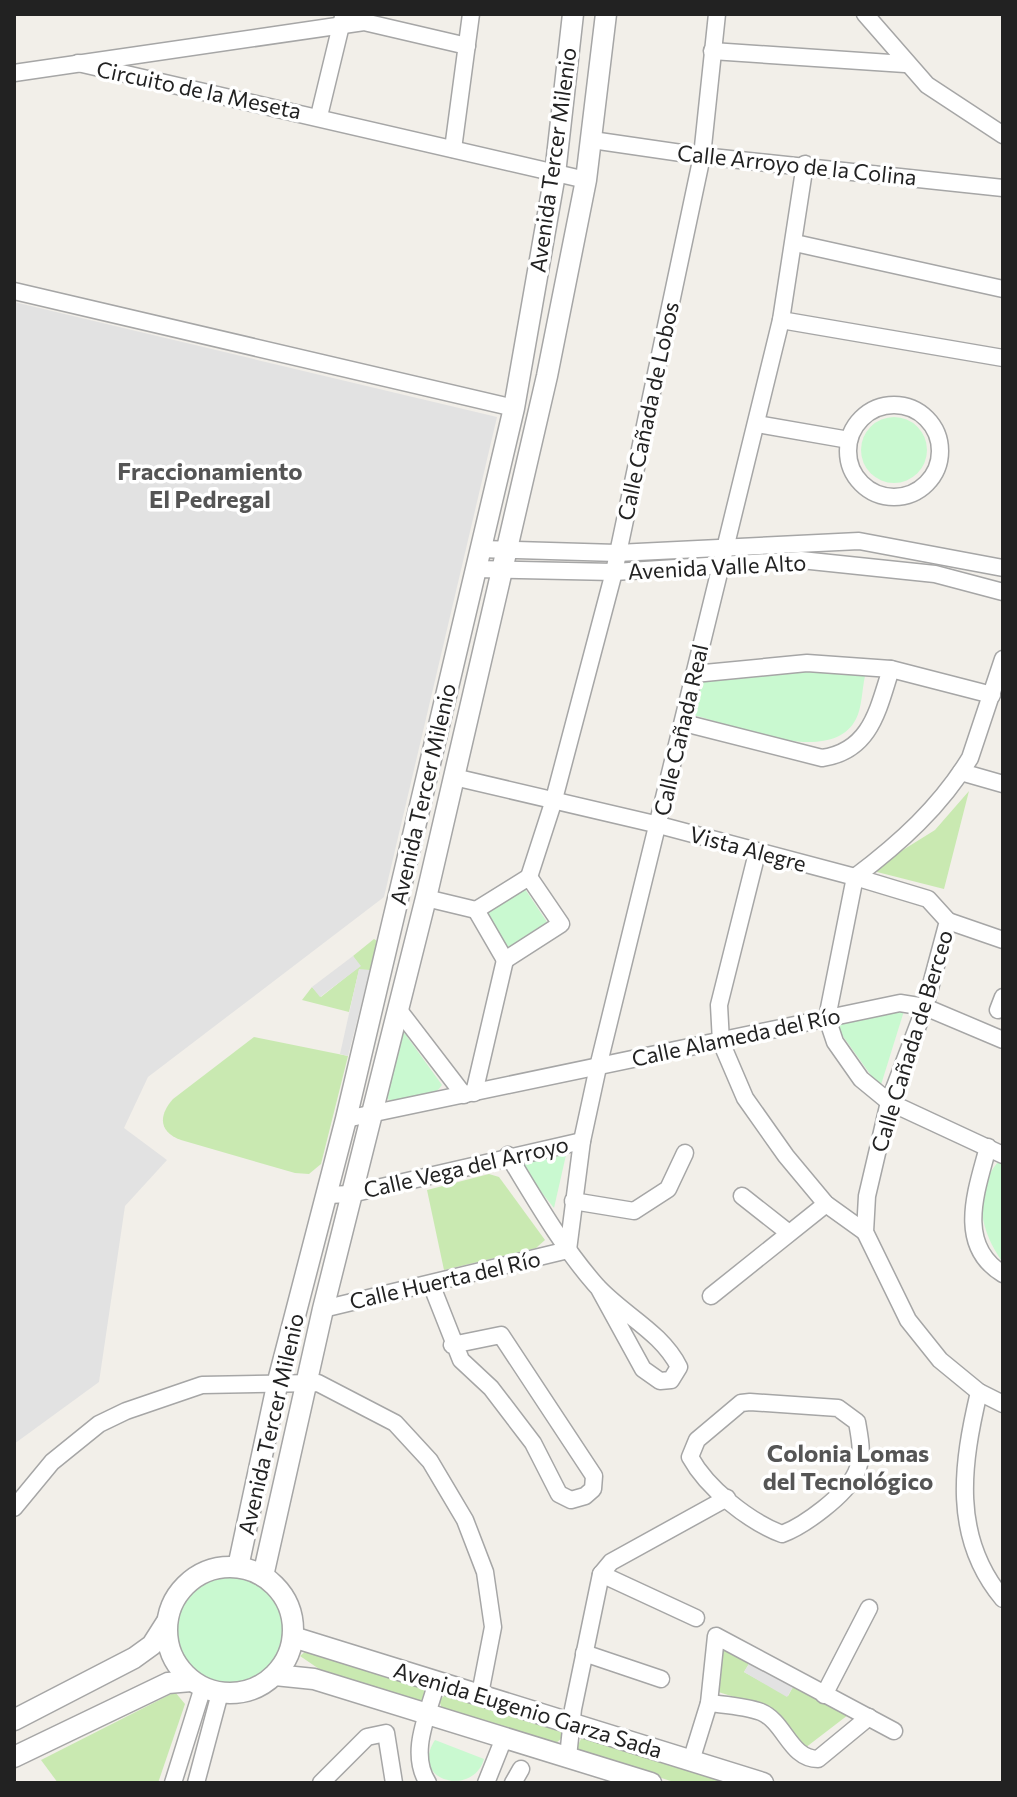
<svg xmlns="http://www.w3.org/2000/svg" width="1017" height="1797" font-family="Commissioner,sans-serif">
<rect width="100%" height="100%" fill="#f2efe9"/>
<!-- grass -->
<g fill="#c9e9b1">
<path d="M 969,791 L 944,889 L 877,872 L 874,868 L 935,830 Z"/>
<path d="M 374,939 L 377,941 L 370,970 L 359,970 L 349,1012 L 302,1000 L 312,987 L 321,997 L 360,966 L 353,956 Z"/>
<path d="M 254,1037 L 348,1056 L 321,1164 L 309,1174 L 295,1173 L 181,1140 C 159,1132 158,1116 173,1099 Z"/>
<path d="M 489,1174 L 499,1177 L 545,1240 L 536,1248 L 444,1270 L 427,1190 Z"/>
<path d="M 721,1645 L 750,1662 L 744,1672 L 788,1696 L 793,1687 L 848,1715 L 805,1748 L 770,1708 L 712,1690 Z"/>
<path d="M 306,1651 L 424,1686 L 428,1692 L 423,1701 L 418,1702 L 325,1673 L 300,1656 Z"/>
<path d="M 175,1692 L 185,1704 L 158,1783 L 58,1783 L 41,1760 Z"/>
<path d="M 447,1694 L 562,1731 L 563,1737 L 555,1744 L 442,1709 L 439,1700 Z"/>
<path d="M 582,1737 L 733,1783 L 677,1783 L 580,1752 L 576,1749 Z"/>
</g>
<!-- park -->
<g fill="#c9f9d0">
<circle cx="894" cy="450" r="33"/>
<path d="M 797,670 L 865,676 C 862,689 862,708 856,719 C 831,768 733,725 693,715 L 697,683 Z"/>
<path d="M 521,883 L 547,922 L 506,949 L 480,910 Z"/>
<path d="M 899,1006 L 904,1011 L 880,1088 L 832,1021 Z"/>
<path d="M 403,1031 L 442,1085 L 434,1095 L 390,1101 L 386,1097 L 399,1032 Z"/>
<path d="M 566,1155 L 554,1208 L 518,1163 Z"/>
<path d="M 998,1162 L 1003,1166 L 1003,1263 C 981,1232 971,1194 998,1162 Z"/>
<circle cx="229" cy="1630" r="60"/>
<path d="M 435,1740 L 484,1759 C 474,1797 408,1782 435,1740 Z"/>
</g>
<!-- parking -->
<g fill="#e2e2e2">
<path d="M 14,302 L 497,417 L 384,897 L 148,1077 L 124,1128 L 167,1160 L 125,1206 L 99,1382 L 14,1444 Z"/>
<path d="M 353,956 L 361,966 L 320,997 L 312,987 Z"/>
<path d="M 359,969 L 370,970 L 348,1056 L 340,1054 Z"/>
<path d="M 750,1662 L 793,1687 L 787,1697 L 744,1672 Z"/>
</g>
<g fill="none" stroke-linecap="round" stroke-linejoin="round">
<!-- minor casing -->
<g stroke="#a6a6a6" stroke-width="19">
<g id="minor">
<path d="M 865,14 L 927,85 L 1003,135"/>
<path d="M 712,51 L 905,64"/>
<path d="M 78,63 L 586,180"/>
<path d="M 14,73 L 364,22 L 467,46"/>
<path d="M 319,116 L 343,17"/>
<path d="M 592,140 L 702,156 L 1003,188"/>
<path d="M 453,149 L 471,14"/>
<path d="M 795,243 L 1003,289"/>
<path d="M 14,291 L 514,408"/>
<path d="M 781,320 L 1003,358"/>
<circle cx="894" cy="451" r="46"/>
<path d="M 757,424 L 849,440"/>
<path d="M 480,549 L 617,553 L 859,541 L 1003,568"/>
<path d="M 475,569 L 614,572 L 801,560 L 935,574 L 1003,592"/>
<path d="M 694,674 L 807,663 L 891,669 L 992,695"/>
<path d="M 684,723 L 822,758 C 871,751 878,709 891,669"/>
<path d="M 961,772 L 1003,784"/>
<path d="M 454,777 L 659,825 L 855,877 L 928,899 L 948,921 L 925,1007 L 889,1102 L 867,1196 L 865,1232 L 908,1320 L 940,1360 L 979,1392 L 1003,1404"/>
<path d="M 757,853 L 719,1005 L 721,1042 L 745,1098 L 786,1156 L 826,1204 L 865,1232"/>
<path d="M 529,877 L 553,803 L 614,572 L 702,156 L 717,14"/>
<path d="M 529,877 L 561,924 L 505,960 L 476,910 Z"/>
<path d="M 855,877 L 827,1018 L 835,1042 L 861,1079 L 889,1102 L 1003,1155"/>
<path d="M 855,877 C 900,843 940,807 970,758 L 1003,659"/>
<path d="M 426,898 L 476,910"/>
<path d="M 948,921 L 1003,940"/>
<path d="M 398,1009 L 464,1095"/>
<path d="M 998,1010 L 1003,997"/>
<path d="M 474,1093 L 505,960"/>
<path d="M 346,1119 L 900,1003 L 925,1007 L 1003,1040"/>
<path d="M 988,1147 C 977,1189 955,1245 1003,1274"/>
<path d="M 508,1155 C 535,1199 561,1245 595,1284 C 621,1314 661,1331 679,1367 L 671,1380 L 660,1381 L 643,1369 L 598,1287"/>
<path d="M 327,1195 L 351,1194 L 582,1141"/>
<path d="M 742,1196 L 789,1233"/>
<path d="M 573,1201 L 634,1211 L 668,1189 L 685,1153"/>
<path d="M 568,1250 L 582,1141 L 598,1067 L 781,320 L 805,164"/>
<path d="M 431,1284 L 461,1360 L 491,1388 L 533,1443 L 559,1494 L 571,1500 L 585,1496 L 593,1489 L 594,1476 L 501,1335 L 452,1345"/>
<path d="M 711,1296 L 826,1204"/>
<path d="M 323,1309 L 568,1250"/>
<path d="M 979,1392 C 962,1464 951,1537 1003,1599"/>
<path d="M 750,1402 L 838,1408 L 857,1422 C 860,1439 864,1456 856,1473 C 846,1495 804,1526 782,1534 C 748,1521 707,1488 690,1457 L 697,1440 L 741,1403 Z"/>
<path d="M 14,1508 L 52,1462 L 99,1424 L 126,1411 L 202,1385 L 318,1383 L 395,1423 L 430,1461 L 465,1520 L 485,1572 L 493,1627 L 480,1694"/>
<path d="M 601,1574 L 696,1618"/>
<path d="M 584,1653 L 661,1679"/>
<path d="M 824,1695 L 869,1608"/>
<path d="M 709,1703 C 725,1705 746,1706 761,1712 C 785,1722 790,1759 818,1759 L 869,1717"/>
<path d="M 568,1757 L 573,1709 L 601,1574 L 611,1562 L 727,1498"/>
<path d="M 691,1761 L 709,1703 L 716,1636 L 894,1731"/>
<path d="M 173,1783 L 203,1687"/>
<path d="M 196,1783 L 220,1693"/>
<path d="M 321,1783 L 367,1737 L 386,1733 L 394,1783"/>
<path d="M 428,1783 C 408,1752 429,1713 437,1681"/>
<path d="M 486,1783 L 504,1738"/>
<path d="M 513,1783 L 521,1769"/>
</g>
</g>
<!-- tertiary casing -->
<g stroke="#a6a6a6" stroke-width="23">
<g id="tertiary">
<circle cx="230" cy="1630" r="63"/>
<path d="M 238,1567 L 278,1381 L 346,1119 L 514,408 L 555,174 L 573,14"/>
<path d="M 263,1576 L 323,1309 L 426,898 L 547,376 L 586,180 L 606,14"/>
<path d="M 293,1637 L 763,1783"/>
<path d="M 275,1675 L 314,1679 L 651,1783"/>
<path d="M 14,1720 L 134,1658 L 152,1645 L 166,1623"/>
<path d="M 14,1757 L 168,1683 L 191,1681"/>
</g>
</g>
<!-- minor -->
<use href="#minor" stroke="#fff" stroke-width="16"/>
<!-- tertiary -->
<use href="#tertiary" stroke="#fff" stroke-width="20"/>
</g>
<g text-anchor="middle" stroke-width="7" stroke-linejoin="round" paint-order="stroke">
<!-- street labels -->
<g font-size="22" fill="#222" stroke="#fff">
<text transform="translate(199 90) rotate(12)" y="8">Circuito de la Meseta</text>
<text transform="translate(553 160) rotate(-82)" y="8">Avenida Tercer Milenio</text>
<text transform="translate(797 165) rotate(6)" y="8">Calle Arroyo de la Colina</text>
<text transform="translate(648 411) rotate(-78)" y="8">Calle Cañada de Lobos</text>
<text transform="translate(717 567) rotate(-3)" y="8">Avenida Valle Alto</text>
<text transform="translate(681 730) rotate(-77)" y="8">Calle Cañada Real</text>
<text transform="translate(423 794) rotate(-77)" y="8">Avenida Tercer Milenio</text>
<text transform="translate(748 849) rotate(15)" y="8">Vista Alegre</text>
<text transform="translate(736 1037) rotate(-12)" y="8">Calle Alameda del Río</text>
<text transform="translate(912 1041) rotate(-73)" y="8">Calle Cañada de Berceo</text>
<text transform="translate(466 1167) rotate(-13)" y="8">Calle Vega del Arroyo</text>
<text transform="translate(445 1280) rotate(-13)" y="8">Calle Huerta del Río</text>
<text transform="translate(271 1424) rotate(-77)" y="8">Avenida Tercer Milenio</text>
<text transform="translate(528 1710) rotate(17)" y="8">Avenida Eugenio Garza Sada</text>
</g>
<!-- neighbourhood labels -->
<g font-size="24" font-weight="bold" fill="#555" stroke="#fff">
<text x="210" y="480">Fraccionamiento<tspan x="210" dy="28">El Pedregal</tspan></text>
<text x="848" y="1462">Colonia Lomas<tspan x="848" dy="28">del Tecnológico</tspan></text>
</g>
</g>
<!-- border -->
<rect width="1017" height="1797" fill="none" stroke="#222222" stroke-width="32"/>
</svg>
